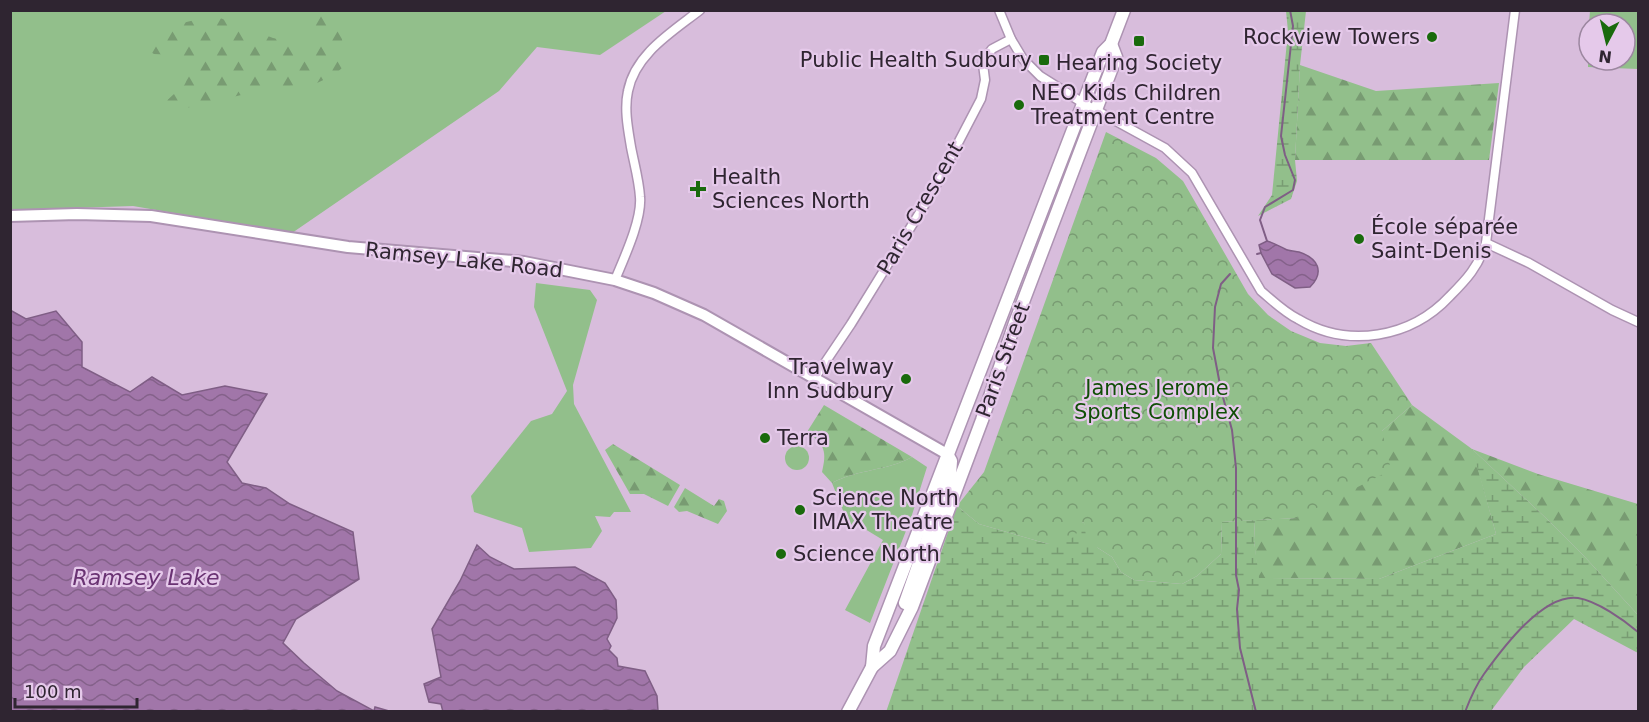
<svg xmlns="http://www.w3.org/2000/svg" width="1649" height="722" font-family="'DejaVu Sans',sans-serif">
<defs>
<pattern id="forest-firs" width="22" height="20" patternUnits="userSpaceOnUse" patternTransform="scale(1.5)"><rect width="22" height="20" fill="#92bf8b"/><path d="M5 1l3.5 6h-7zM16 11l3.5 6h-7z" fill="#789b72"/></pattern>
<pattern id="wetland-marsh" width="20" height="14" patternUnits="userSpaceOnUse" patternTransform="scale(1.5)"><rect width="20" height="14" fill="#92bf8b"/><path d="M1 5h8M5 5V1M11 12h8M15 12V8" fill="none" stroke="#789b72"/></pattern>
<pattern id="park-crowns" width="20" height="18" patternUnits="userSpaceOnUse" patternTransform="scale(1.5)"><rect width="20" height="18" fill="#92bf8b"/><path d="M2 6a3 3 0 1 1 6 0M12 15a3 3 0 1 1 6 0" fill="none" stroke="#789b72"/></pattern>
<pattern id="water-waves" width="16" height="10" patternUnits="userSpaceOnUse" patternTransform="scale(1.5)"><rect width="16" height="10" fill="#a176a9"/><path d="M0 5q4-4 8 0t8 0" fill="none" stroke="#84618a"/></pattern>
</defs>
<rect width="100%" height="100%" fill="#d8bddc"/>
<!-- grass -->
<g fill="#92bf8b">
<path d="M 10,11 L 666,11 L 600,55 L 537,47 L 499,91 L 292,233 L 133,206 L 11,210 Z"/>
<path d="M 1590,11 L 1638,11 L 1638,69 L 1588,67 L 1589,31 L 1589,60 L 1625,60 L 1625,24 L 1589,24 Z"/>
<path d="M 536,283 L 590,290 L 597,300 L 573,385 L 574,404 L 631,512 L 614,512 L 610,517 L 595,516 L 602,531 L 591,548 L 529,552 L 522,528 L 474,512 L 471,496 L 531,421 L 552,414 L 567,391 L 534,307 Z"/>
<circle cx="797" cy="458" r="12"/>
<path d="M 912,457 L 927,467 L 911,518 L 870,623 L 845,610 L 883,540 L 860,526 L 854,527 L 848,523 L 832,483 C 858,469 887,471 912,457 Z"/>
</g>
<!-- forest -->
<g fill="url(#forest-firs)">
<path d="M 304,11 L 330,11 L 339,21 L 342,38 L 344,62 L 342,68 L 334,75 L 317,83 L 271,88 L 182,109 L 170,109 L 163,104 L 185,84 L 189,69 L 188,63 L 184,58 L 175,55 L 154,54 L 149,51 L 146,46 L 145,41 L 147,36 L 151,33 L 170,26 L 199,19 L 220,18 L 273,38 L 288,41 L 303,49 L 310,47 L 311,41 L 303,14 Z"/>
<path d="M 1300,65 L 1376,91 L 1499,83 L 1489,160 L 1295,160 Z"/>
<path d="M 824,405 L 912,457 C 887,471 858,469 832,483 L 822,472 C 827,452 825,444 807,432 Z"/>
<path d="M 1412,405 L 1472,449 L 1538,474 L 1638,504 L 1638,615 L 1584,556 L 1548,520 L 1473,450 L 1496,534 L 1379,579 L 1258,578 L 1254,540 L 1255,520 L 1297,518 L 1382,431 Z"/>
<path d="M 613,444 L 680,485 L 668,506 L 644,494 L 630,494 L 605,450 Z"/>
<path d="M 685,488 L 714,506 L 719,499 L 724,501 L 727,511 L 718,524 L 687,511 L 679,512 L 674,507 Z"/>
</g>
<!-- wetland -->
<g fill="url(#wetland-marsh)">
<path d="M 1286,11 L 1306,11 L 1300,65 L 1295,160 L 1297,181 L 1291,199 L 1258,216 L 1272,195 L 1288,31 Z"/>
<path d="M 1472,449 L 1548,520 L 1584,556 L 1638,615 L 1638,653 L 1574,619 L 1524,667 L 1491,711 L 886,712 L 957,506 L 979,524 L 1048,544 L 1080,521 L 1084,523 L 1098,548 L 1112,557 L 1121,572 L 1134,580 L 1182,584 L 1197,576 L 1221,554 L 1222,522 L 1255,520 L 1254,540 L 1259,578 L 1379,579 L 1496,534 Z"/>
</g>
<!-- park -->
<path fill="url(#park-crowns)" d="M 1106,132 L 1156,158 L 1183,181 L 1248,294 L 1268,315 L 1291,331 L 1320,343 L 1346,346 L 1371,343 L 1412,405 L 1382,431 L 1391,470 L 1297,518 L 1222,522 L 1221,554 L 1197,576 L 1182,584 L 1134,580 L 1121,572 L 1112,557 L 1098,548 L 1086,536 L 1084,523 L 1081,522 L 1075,537 L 1048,544 L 979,524 L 957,506 L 984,472 Z"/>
<!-- water -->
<g fill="url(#water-waves)" stroke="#7f5e85" stroke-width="1.5">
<path d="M 1267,241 C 1274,243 1279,246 1285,249 C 1289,251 1294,251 1299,252 C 1318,258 1325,272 1310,287 L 1295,288 L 1272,274 L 1261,253 L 1259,245 Z"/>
<path d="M 10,310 L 26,319 L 56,311 L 82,342 L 82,367 L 130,392 L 152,377 L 182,395 L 225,386 L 267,394 L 227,462 L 242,483 L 266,488 L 290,504 L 353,532 L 359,579 L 296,619 L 283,643 L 304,663 L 337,691 L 374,711 L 375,707 L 389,711 L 11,711 Z"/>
<path d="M 477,545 L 490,557 L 514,569 L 575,567 L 605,583 L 616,600 L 617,618 L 607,639 L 611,646 L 609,650 L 617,658 L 618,666 L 645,671 L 657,696 L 658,711 L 443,712 L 441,704 L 429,702 L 424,684 L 441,677 L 432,629 L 460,581 Z"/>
</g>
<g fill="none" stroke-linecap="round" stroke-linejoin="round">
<!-- stream -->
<g stroke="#7f5e85" stroke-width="2">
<path d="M 1267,241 L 1260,220 L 1265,207 L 1293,190 L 1295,180 L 1285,155 L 1281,136 L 1293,26 L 1290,10"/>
<path d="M 1257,254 L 1261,253"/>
<path d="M 1230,274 L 1221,284 L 1215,307 L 1213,348 L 1221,390 L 1232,430 L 1236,468 L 1236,575 L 1239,590 L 1237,609 L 1240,648 L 1256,712"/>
<path d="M 1465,712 C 1470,699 1476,685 1484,674 C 1502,649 1543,593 1578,598 C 1597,601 1624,620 1638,632"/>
</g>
<!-- minor casing -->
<g stroke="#ad93b2" stroke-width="11">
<g id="minor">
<path d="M 999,10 L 1011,39 L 1023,59 L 1040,76 L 1083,103 L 1165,148 L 1192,173 L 1261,291 C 1273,301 1284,312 1298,319 C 1348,349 1411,338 1450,296 C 1467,279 1478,267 1486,243 L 1515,10"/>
<path d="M 1486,243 L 1529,263 L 1612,310 L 1638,322"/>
<path d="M 615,280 C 624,258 642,220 640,197 C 639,180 634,163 631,147 C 628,129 624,109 628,91 C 635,54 672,32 700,10"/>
<path d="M 814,379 L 851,324 L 933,191 L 981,99 L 985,80 L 983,64 L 986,57 L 992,49 L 1011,39"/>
</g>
</g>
<!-- tertiary casing -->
<g stroke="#ad93b2" stroke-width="14">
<path id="tertiary" d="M 10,216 L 77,214 L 151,216 L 348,247 L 524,262 L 615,280 L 654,293 L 704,315 L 947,454"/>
</g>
<!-- secondary casing -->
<g stroke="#ad93b2" stroke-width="15">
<g id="secondary">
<path d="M 905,603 L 950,475 L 951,461 L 947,454"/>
<path d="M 872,667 L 874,646 L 1103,52 L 1111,44 L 1124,10"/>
<path d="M 848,712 L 872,667 L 890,651 L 912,607 L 982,420 L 1015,323 L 1116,57 L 1111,44"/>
</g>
</g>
<!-- minor -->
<use href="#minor" stroke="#fff" stroke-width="8"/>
<!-- tertiary -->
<use href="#tertiary" stroke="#fff" stroke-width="10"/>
<!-- secondary -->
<use href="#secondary" stroke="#fff" stroke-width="12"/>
</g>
<!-- markers -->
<g fill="#196a0c" stroke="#e5c9ea" stroke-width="2">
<circle cx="1432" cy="37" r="6"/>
<rect x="1133" y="35" width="12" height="12" rx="3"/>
<rect x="1038" y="54" width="12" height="12" rx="3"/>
<circle cx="1019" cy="105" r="6"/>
<path d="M695 180h6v6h6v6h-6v6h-6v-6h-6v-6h6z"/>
<circle cx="1359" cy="239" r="6"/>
<circle cx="906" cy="379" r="6"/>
<circle cx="765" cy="438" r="6"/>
<circle cx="800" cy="510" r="6"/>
<circle cx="781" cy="554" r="6"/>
</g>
<g text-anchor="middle" stroke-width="4.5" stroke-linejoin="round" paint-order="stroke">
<!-- poi labels -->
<g font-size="21" fill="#2f2531" stroke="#e5c9ea" text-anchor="start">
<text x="1420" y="44" text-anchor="end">Rockview Towers</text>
<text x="1032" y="67" text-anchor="end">Public Health Sudbury</text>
<text x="1139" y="70" text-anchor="middle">Hearing Society</text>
<text x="1031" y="100">NEO Kids Children<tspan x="1031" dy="24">Treatment Centre</tspan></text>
<text x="712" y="184">Health<tspan x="712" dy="24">Sciences North</tspan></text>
<text x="1371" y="234">École séparée<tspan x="1371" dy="24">Saint-Denis</tspan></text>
<text x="894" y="374" text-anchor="end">Travelway<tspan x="894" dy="24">Inn Sudbury</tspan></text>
<text x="777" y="445">Terra</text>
<text x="812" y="505">Science North<tspan x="812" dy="24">IMAX Theatre</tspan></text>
<text x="793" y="561">Science North</text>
</g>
<!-- street labels -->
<g font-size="21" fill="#2f2531" stroke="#e5c9ea">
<text transform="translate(920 208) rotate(-60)" y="7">Paris Crescent</text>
<text transform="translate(464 260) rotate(6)" y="7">Ramsey Lake Road</text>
<text transform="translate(1003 360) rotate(-70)" y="7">Paris Street</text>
</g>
<!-- park labels -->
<g font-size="21" fill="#104f06" stroke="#e5c9ea">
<text x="1157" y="395">James Jerome<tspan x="1157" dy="24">Sports Complex</tspan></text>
</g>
<!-- water labels -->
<g font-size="22" font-style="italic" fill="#6a3373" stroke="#e5c9ea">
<text x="146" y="585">Ramsey Lake</text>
</g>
</g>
<!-- border -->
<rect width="1649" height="722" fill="none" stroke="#2f2531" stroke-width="24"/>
<!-- north arrow -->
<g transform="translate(1607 42) rotate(187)"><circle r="28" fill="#e5c9ea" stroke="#9c87a0" stroke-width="1.5"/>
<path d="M0-4.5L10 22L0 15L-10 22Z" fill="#196a0c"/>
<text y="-9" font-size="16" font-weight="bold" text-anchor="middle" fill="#2f2531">N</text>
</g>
<!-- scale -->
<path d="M15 698v9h122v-9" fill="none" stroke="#2f2531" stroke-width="3"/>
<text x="24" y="698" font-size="18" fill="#2f2531" stroke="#e5c9ea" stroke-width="4.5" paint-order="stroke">100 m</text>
</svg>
